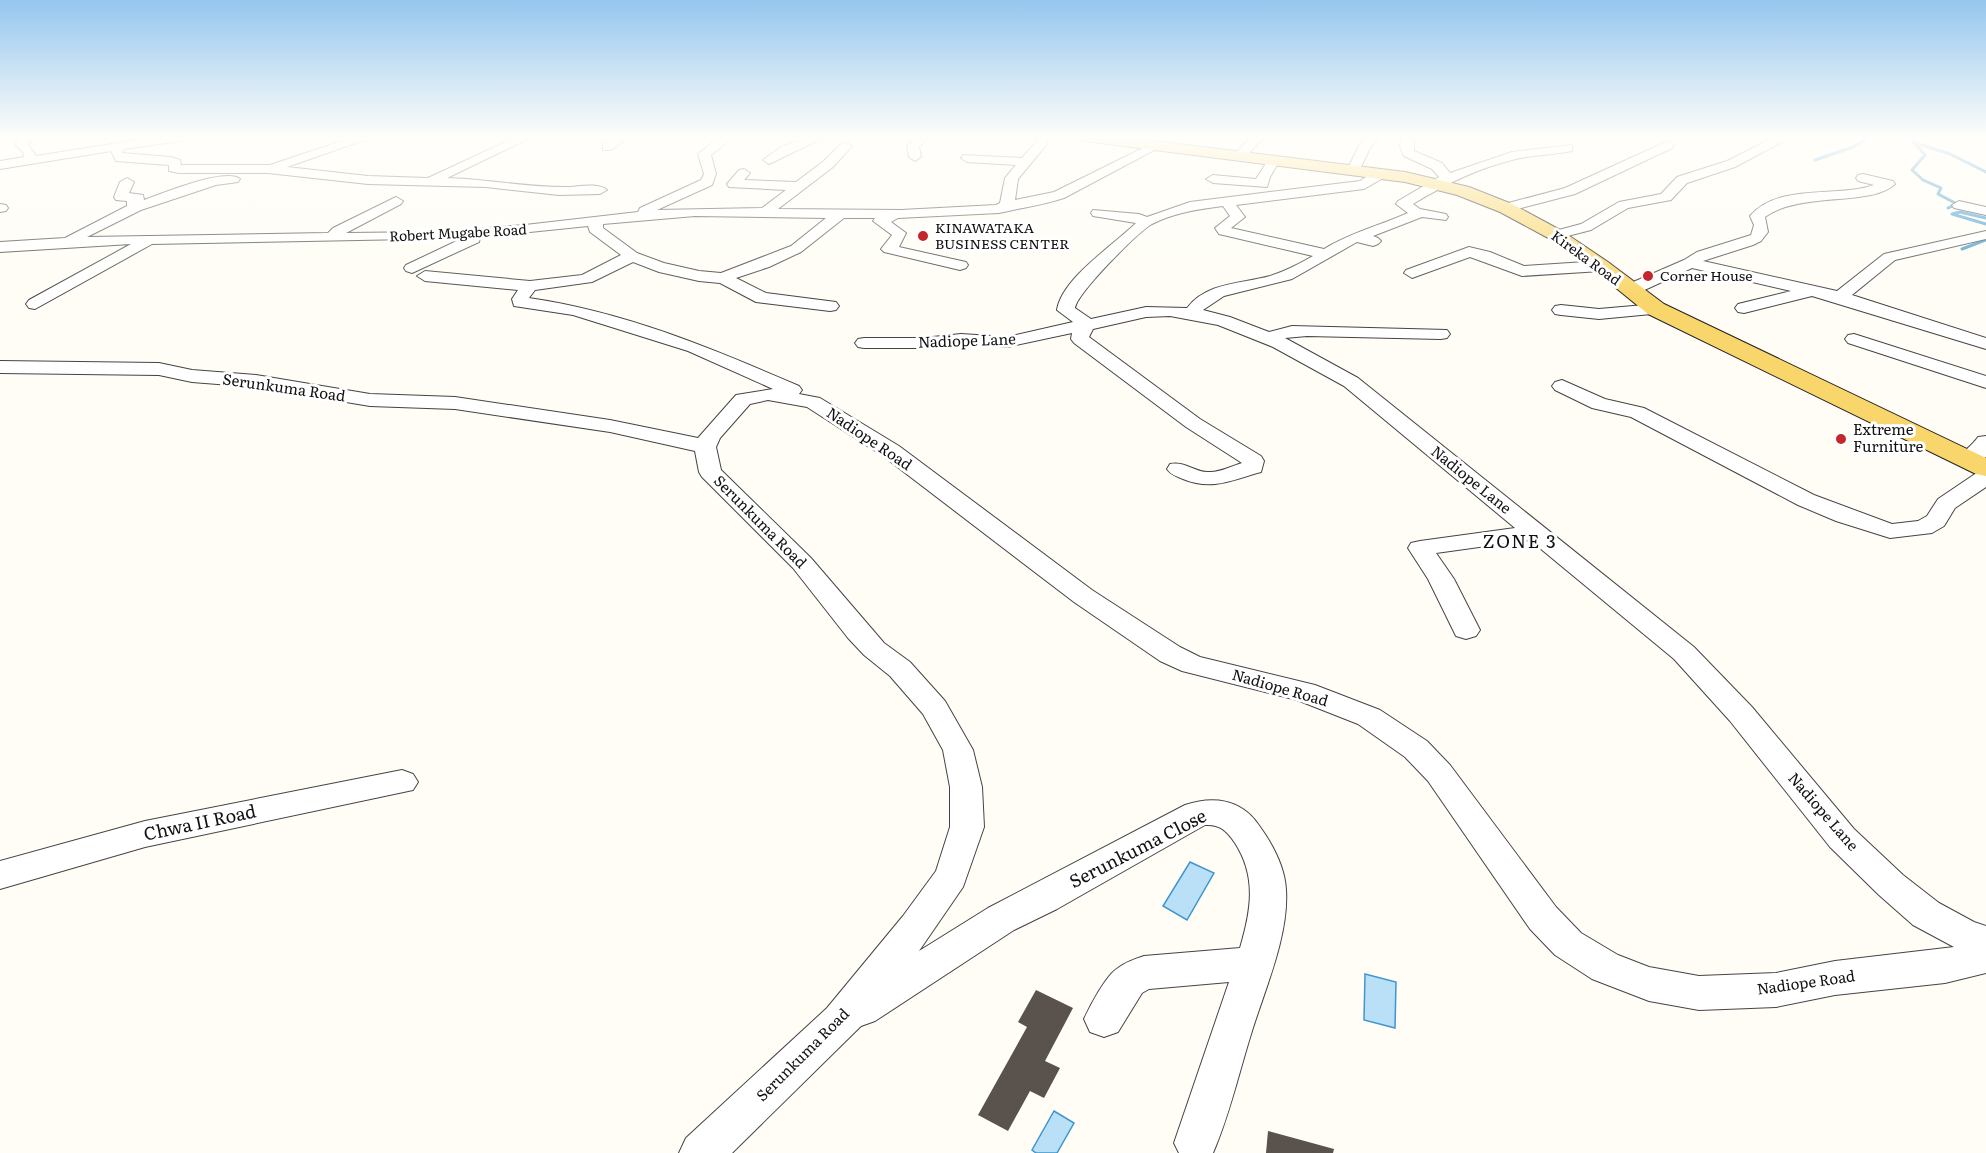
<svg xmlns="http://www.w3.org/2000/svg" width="1986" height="1153" font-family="Literata,serif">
<rect width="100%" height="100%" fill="#fffdf5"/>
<!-- water -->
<g fill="#b9e0f7" stroke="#3f96cf" stroke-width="1.5">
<path d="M 1190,862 L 1214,873 L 1187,920 L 1163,906 Z"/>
<path d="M 1365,974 L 1396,982 L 1395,1028 L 1364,1020 Z"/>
<path d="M 1054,1111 L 1074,1123 L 1057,1153 L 1036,1153 L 1032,1150 Z"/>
</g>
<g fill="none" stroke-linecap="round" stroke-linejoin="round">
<!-- stream -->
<g stroke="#3f96cf" stroke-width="3">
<path d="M 1909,137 L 1925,155 L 1912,170 L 1923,180 L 1941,188 L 1938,194 L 1957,204 L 1948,208"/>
<path d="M 1916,143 L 1950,154 L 1986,172"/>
<path d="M 1815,160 L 1853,147 L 1865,140 L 1865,137"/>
<path d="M 1986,218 L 1960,212 L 1952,214 L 1986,224"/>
<path d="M 1962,249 L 1986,240"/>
</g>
</g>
<!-- building -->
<g fill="#5a524d">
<path d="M 1036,990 L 1073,1008 L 1045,1061 L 1060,1068 L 1044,1098 L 1030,1091 L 1008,1131 L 978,1115 L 1027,1027 L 1018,1022 Z"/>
<path d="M 1268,1131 L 1334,1149 L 1333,1153 L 1266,1153 Z"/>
</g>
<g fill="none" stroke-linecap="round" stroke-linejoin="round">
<!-- minor casing -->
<g stroke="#444" stroke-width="2">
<g id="minor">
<path d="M 21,137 L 34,137 L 28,144 L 36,156 L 156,137 L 186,137 L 180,141 L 124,149 L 122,153 L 171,157 L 180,160 L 181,165 L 270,165 L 354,137 L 373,137 L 287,167 L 368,176 L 428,178 L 516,137 L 532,137 L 447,178 C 488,179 530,188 571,187 C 582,186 599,183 607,190 L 600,194 L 559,195 L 486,187 L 368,184 L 268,173 L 179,173 L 169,171 L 169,165 L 116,161 L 111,151 L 0,169 L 0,161 L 24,157 L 23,152 L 15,144 Z"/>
<path d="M 614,137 L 629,137 L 611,150 L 603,150 L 603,144 Z"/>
<path d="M 720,137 L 734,137 L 711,155 L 716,174 L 712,185 L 657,210 L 762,208 L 786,190 L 729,187 L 727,184 L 739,170 L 744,169 L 750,173 L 744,180 L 796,182 L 824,161 L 842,143 L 846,142 L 852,146 L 833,167 L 778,209 L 901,210 L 996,205 L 1000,203 L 1005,178 L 1016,165 L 967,162 L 961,158 L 963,155 L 1022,158 L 1037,141 L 1036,137 L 1048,137 L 1047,144 L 1018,179 L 1015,200 L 1054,192 L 1145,147 L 1147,142 L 1155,142 L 1158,148 L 1064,198 C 1043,205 1020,208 999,213 L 898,218 L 891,222 L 906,233 L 899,247 L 966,262 L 968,265 L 966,268 L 960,270 L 884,252 L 881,249 L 892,235 L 873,221 L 875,218 L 844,218 L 801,252 L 769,267 L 736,278 L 766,293 L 836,302 L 839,306 L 836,310 L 830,311 L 756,302 L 720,283 L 699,281 L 659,272 L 633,262 L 592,282 L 535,290 L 529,298 C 625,312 711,348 799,386 L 802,390 L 799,394 L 820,398 L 899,446 L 1092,590 L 1180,647 L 1200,657 L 1315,685 L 1380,710 L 1427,741 L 1450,765 L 1556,907 L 1581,933 L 1618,955 L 1649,967 L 1699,976 L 1776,973 L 1835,961 L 1954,947 L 1913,925 L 1879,895 L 1830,847 L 1730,721 L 1674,659 L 1530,540 L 1436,553 L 1454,579 L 1480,630 L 1476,636 L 1466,639 L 1456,636 L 1428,579 L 1408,548 L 1411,543 L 1420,541 L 1515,528 L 1344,386 L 1273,347 L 1218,325 L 1170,316 L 1146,317 L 1093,329 L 1089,337 L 1200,419 L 1261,456 L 1264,461 L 1261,472 C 1232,480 1212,491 1183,479 C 1176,476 1171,475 1167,469 L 1170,464 C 1185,461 1194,472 1208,472 C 1219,473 1232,466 1242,463 L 1186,427 L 1074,343 L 1071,339 L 1072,333 L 1007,347 L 961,344 L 923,348 L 864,348 L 858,347 L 855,343 L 858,339 L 864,338 L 923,338 L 961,334 L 1007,337 L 1073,322 L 1057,310 C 1062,278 1114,245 1136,223 L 1093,216 L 1091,213 L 1093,210 L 1139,214 L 1147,217 L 1190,202 L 1360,181 L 1375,171 L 1385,171 L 1386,174 L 1385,177 L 1364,189 L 1236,205 L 1245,217 L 1231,228 L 1324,249 C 1352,232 1379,226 1408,213 L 1396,204 L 1398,201 L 1439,177 L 1432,169 L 1404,156 L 1400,146 L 1402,137 L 1414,137 L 1414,151 L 1442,163 L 1450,173 L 1512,152 L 1572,145 L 1572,151 C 1553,155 1530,155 1512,160 C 1476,169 1444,185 1413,204 L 1420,209 L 1446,214 L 1448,217 L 1446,220 L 1422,217 L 1373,236 L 1378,238 L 1381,241 L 1378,244 L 1373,246 L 1357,242 L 1292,279 L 1224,296 L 1203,310 L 1230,317 L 1269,332 L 1292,326 L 1447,330 L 1450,334 L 1447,338 L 1441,339 L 1307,336 L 1285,338 L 1358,378 L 1694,647 L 1752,707 L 1854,829 L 1903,875 L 1939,903 L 1974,922 L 1986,926 L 1986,973 L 1945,983 L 1835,995 L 1776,1007 L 1699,1010 L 1649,1001 L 1592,979 L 1555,955 L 1530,929 L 1428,781 L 1405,757 L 1358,724 L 1297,700 L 1182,671 L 1160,661 L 1074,602 L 883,456 L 807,407 L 768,400 L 750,404 L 720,438 L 716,447 L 721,470 L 811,558 L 884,643 L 910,662 L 945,701 L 973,750 L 982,787 L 984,827 L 963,887 L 919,951 L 988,908 L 1185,805 C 1213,796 1240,799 1258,824 C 1272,843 1285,867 1286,890 C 1289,935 1265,989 1252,1031 C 1239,1072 1230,1114 1213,1153 L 1179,1153 L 1174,1143 L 1229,982 L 1149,989 L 1142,993 L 1118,1032 L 1104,1037 L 1090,1032 L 1084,1019 C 1090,1006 1106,975 1118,968 C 1126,962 1135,959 1144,956 L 1240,948 C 1251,911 1257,877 1235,843 C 1227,831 1220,824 1205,825 L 1057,909 L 1014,930 L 875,1021 L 861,1026 L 732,1153 L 679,1153 L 686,1138 L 827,1008 L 903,916 L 936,871 L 950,827 L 950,787 L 943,750 L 923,714 L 890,676 L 864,655 L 848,638 L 793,568 L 702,477 L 699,472 L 695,451 L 610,432 L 455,409 L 370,406 L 256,387 L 192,382 L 159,375 L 0,373 L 0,361 L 159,363 L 192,370 L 256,375 L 370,394 L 455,397 L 610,420 L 698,438 L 736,395 L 773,389 L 688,351 L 573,315 L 514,306 L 512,299 L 518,290 L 425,281 L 417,276 L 425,271 L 530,281 L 582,275 L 621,255 L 590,232 L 588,226 L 480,237 L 479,242 L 412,273 L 406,271 L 404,268 L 406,265 L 463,238 L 152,244 L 35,309 L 29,308 L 26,304 L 29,300 L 131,244 L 0,252 L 0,242 L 65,238 L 127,206 L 127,201 L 116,200 L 114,197 L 120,182 L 127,178 L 134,182 L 129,193 L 143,195 L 144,200 C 161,194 226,167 240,179 L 238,182 L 216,185 L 141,210 L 87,237 L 328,233 L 333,228 L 396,197 L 403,201 L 401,204 L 346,233 L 435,232 L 525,225 L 638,212 L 640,208 L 701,180 L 704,174 L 698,154 ZM 1223,206 L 1230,216 L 1215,228 L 1219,234 L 1313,256 C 1299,264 1285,271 1270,276 C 1241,284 1207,282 1187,308 L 1146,307 L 1091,319 L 1075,308 C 1077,293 1138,232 1152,224 C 1173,213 1199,209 1223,206 ZM 695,216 L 826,218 L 791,246 L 721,273 L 699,271 L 664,263 L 637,253 L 603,228 L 603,224 Z"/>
<path d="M 808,137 L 825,137 L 769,164 L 763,160 L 781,147 Z"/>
<path d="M 916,137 L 930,137 L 919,147 L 921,157 L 915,161 L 909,157 L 907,146 Z"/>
<path d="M 1251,137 L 1267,137 L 1257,144 L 1244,159 L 1236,159 L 1234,156 L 1236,153 Z"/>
<path d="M 1367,137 L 1381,137 L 1371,146 L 1358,173 L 1348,173 L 1347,170 L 1360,144 Z"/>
<path d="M 1775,137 L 1791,137 L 1735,167 L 1687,183 L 1671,200 L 1628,208 L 1591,230 L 1556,239 L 1549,235 L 1551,232 L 1581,224 L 1619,202 L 1661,194 L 1677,177 L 1727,161 Z"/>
<path d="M 1668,141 L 1674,145 L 1672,148 L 1575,194 L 1506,212 L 1499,208 L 1501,205 L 1565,188 Z"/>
<path d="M 1274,156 L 1280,160 L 1270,177 L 1267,187 L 1213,183 L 1206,179 L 1213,175 L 1256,179 L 1270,157 Z"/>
<path d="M 1863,174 L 1893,181 L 1895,184 C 1872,207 1800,191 1765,217 L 1768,232 L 1761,241 L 1753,245 L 1703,261 L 1837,291 L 1884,254 L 1986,231 L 1986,239 L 1895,260 L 1852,295 L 1986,338 L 1986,349 L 1812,296 L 1744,313 L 1738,312 L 1735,308 L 1738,304 L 1791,291 L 1692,268 L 1636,294 L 1630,295 L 1622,290 L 1624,286 L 1684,260 L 1697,252 L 1751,235 L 1754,225 L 1750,216 C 1777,183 1837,198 1874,185 L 1858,181 L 1856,178 L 1858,175 Z"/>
<path d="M 1959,201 L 1986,207 L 1986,215 L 1954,208 L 1952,205 Z"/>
<path d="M 0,204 L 6,205 L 8,208 L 6,211 L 0,212 Z"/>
<path d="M 1469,247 L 1490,252 L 1524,266 L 1601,261 L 1609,266 L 1601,271 L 1522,276 L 1470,257 L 1412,278 L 1404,273 L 1406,270 Z"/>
<path d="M 1656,304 L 1662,305 L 1665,309 L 1662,313 L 1599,319 L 1561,315 L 1555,314 L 1552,310 L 1555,306 L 1561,305 L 1599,309 Z"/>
<path d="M 1854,334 L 1986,376 L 1986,388 L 1848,343 L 1845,339 L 1848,335 Z"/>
<path d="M 1562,380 L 1605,399 L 1644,408 L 1814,495 L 1892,524 L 1918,521 L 1927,516 L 1938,499 L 1978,472 L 1986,470 L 1986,487 L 1955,508 L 1944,526 L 1932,533 L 1890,538 L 1836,521 L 1798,505 L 1631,417 L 1592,408 L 1555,390 L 1552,386 L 1555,382 Z"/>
<path d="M 1986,436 L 1986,457 C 1977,463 1971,466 1960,464 L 1957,459 C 1963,451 1972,446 1978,437 Z"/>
<path d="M 402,770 L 413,774 L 418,782 L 413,790 L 145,847 L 0,889 L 0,861 L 145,821 Z"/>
</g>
</g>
<!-- major casing -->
<g stroke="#222" stroke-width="2">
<path id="major" d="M 1077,137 L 1121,137 L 1405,172 L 1469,187 L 1512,204 L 1562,231 L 1608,262 L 1664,304 L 1986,458 L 1986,476 L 1976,474 L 1648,314 L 1594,270 L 1550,239 L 1500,212 L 1457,195 L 1405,182 L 1084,141 Z"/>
</g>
<!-- minor -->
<use href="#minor" fill="#fff" fill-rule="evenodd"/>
<!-- major -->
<use href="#major" fill="#f9d66b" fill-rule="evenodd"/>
</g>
<!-- sky -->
<linearGradient id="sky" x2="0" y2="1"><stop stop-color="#95c6ee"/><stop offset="0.46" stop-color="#fffefa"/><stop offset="1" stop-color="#fffefa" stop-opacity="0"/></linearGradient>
<rect width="1986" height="299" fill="url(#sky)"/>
<!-- markers -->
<g fill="#c4262e" stroke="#fff" stroke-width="2">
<circle cx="923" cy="236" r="6"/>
<circle cx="1648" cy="276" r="6"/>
<circle cx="1841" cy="439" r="6"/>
</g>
<g text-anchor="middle" stroke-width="6" stroke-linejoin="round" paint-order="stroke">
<!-- far-poi labels -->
<g font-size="14" fill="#111" stroke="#fff" text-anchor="start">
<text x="935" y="233">KINAWATAKA<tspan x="935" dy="16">BUSINESS CENTER</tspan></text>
<text x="1660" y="281">Corner House</text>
</g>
<!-- far-street labels -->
<g font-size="14" fill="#111" stroke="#fff">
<text transform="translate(458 233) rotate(-3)" y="5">Robert Mugabe Road</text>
<text transform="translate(1586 258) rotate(36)" y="5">Kireka Road</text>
</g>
<!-- street labels -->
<g font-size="15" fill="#111" stroke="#fff">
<text transform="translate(967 341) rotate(-2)" y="5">Nadiope Lane</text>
<text transform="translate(284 388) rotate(8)" y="5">Serunkuma Road</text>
<text transform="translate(869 439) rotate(34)" y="5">Nadiope Road</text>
<text transform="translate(1471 480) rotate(39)" y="5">Nadiope Lane</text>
<text transform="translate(760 522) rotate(45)" y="5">Serunkuma Road</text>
<text transform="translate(1280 688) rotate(16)" y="5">Nadiope Road</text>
<text transform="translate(1823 812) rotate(49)" y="5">Nadiope Lane</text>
<text transform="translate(1806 983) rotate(-8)" y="5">Nadiope Road</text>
<text transform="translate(803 1055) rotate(-45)" y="5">Serunkuma Road</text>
</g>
<!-- poi labels -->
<g font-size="15" fill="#111" stroke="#fff" text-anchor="start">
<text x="1853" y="435">Extreme<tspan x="1853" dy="17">Furniture</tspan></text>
</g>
<!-- quarter labels -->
<g font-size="18" letter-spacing="1.5" fill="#111" stroke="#fff">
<text x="1520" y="548">ZONE 3</text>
</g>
<!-- near-street labels -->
<g font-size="18" fill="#111" stroke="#fff">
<text transform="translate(200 823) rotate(-12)" y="6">Chwa II Road</text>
<text transform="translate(1138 849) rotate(-27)" y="6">Serunkuma Close</text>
</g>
</g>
</svg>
